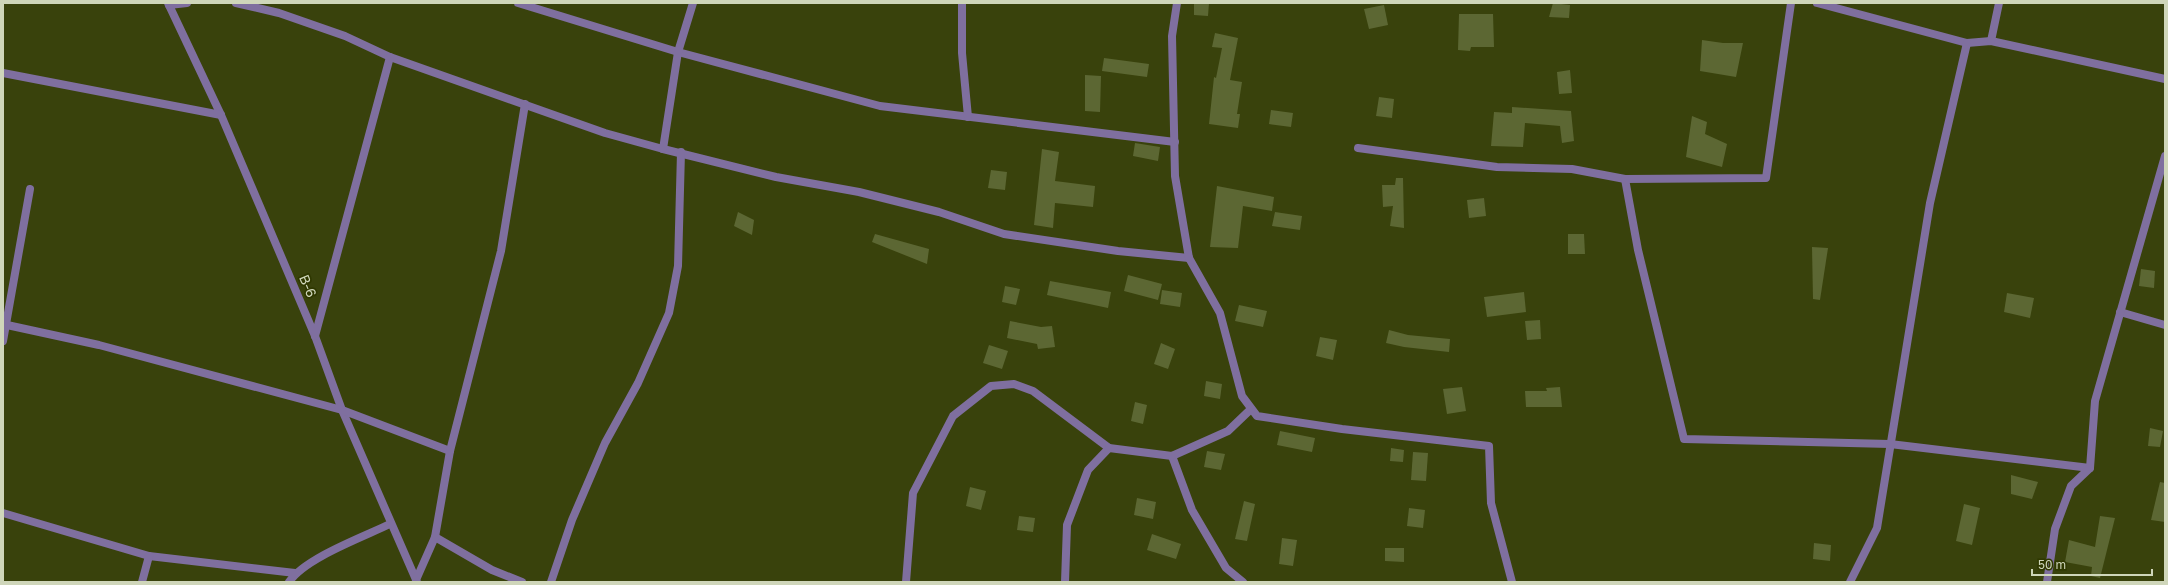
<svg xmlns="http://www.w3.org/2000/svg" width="2168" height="585" font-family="'Golos Text',sans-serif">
<rect width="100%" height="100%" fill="#39420c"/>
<!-- building -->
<g fill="#5c6733">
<path d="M 1194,3 L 1209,3 L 1208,16 L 1194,15 Z"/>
<path d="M 1553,3 L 1570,5 L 1569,18 L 1549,17 Z"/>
<path d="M 1384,5 L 1388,25 L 1369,29 L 1364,9 Z"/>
<path d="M 1459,14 L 1493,14 L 1494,47 L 1471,47 L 1470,51 L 1458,50 Z"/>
<path d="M 1215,33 L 1238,38 L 1230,80 L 1242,82 L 1237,114 L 1240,114 L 1238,128 L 1209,124 L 1214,77 L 1216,78 L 1222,48 L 1212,47 Z"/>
<path d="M 1702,40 L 1723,43 L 1743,43 L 1736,77 L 1700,71 Z"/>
<path d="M 1104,58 L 1149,64 L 1147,77 L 1102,71 Z"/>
<path d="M 1570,70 L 1572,93 L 1559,94 L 1557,72 Z"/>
<path d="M 1085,75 L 1101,76 L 1100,112 L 1085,111 Z"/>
<path d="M 1379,97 L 1394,99 L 1392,118 L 1376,116 Z"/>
<path d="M 1512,107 L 1571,111 L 1574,141 L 1562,143 L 1560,126 L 1525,123 L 1523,147 L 1491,146 L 1494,112 L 1512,113 Z"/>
<path d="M 1271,110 L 1293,113 L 1291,127 L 1269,124 Z"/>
<path d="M 1692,116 L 1707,122 L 1705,134 L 1727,144 L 1722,167 L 1686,157 Z"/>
<path d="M 1135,143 L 1160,147 L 1158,161 L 1133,156 Z"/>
<path d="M 1042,149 L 1059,152 L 1055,181 L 1095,186 L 1093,207 L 1055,203 L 1053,228 L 1034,225 Z"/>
<path d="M 991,170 L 1007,172 L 1005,190 L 988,188 Z"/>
<path d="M 1396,178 L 1403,178 L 1404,228 L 1390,226 L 1393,206 L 1383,207 L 1382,185 L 1395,185 Z"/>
<path d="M 1217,186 L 1274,197 L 1272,211 L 1243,206 L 1238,248 L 1210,247 Z"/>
<path d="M 1484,198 L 1486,216 L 1469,218 L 1467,200 Z"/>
<path d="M 738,212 L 754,220 L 752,235 L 734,226 Z"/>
<path d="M 1275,212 L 1302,216 L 1300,230 L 1272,226 Z"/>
<path d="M 875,234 L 929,249 L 927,264 L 872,242 Z"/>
<path d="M 1568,234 L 1584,234 L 1585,254 L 1568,254 Z"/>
<path d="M 1812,247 L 1828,248 L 1820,300 L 1813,299 Z"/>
<path d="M 2141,269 L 2155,271 L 2154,288 L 2139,286 Z"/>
<path d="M 1128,275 L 1162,284 L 1158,300 L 1124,291 Z"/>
<path d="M 1050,281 L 1111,292 L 1108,308 L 1047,295 Z"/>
<path d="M 1005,286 L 1020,289 L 1016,305 L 1002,302 Z"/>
<path d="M 1162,290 L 1182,293 L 1180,307 L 1160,304 Z"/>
<path d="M 1524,292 L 1526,312 L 1487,317 L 1484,297 Z"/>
<path d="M 2007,293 L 2034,298 L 2030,318 L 2004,312 Z"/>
<path d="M 1239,305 L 1267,311 L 1263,327 L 1235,321 Z"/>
<path d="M 1540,320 L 1541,339 L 1527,340 L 1525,321 Z"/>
<path d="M 1010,321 L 1041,327 L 1052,326 L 1055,347 L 1038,349 L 1037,344 L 1007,338 Z"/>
<path d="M 1389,330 L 1408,335 L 1450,339 L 1449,352 L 1404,347 L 1386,343 Z"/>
<path d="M 1320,337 L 1337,340 L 1333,360 L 1316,356 Z"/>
<path d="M 1161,343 L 1175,349 L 1168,369 L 1154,364 Z"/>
<path d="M 989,345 L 1008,351 L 1002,369 L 983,363 Z"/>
<path d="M 1206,381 L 1222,384 L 1220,399 L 1204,396 Z"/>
<path d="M 1462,387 L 1466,411 L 1447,414 L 1443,389 Z"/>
<path d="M 1560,387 L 1562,407 L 1526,407 L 1525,391 L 1547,391 L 1546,388 Z"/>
<path d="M 1135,402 L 1147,405 L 1143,424 L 1131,421 Z"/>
<path d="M 2150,428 L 2163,431 L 2160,447 L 2148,446 Z"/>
<path d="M 1280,431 L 1315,438 L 1312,452 L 1277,445 Z"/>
<path d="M 1391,448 L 1404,450 L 1403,462 L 1390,461 Z"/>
<path d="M 1207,451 L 1225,454 L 1221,470 L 1204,467 Z"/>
<path d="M 1413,452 L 1428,453 L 1426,481 L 1411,480 Z"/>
<path d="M 2011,475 L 2038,482 L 2032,499 L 2011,494 Z"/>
<path d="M 2160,482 L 2165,483 L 2165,522 L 2151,520 Z"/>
<path d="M 970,487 L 986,491 L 981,510 L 966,506 Z"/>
<path d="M 1137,498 L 1156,502 L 1153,519 L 1134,515 Z"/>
<path d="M 1244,501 L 1255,504 L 1247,541 L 1235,539 Z"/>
<path d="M 1964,504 L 1980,508 L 1972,545 L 1956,541 Z"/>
<path d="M 1409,508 L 1425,510 L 1423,528 L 1407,526 Z"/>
<path d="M 1019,516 L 1035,518 L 1033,532 L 1017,530 Z"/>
<path d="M 2100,516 L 2115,518 L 2100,578 L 2091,576 L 2092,567 L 2065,562 L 2069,540 L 2095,547 Z"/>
<path d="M 1152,534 L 1181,544 L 1176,559 L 1147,550 Z"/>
<path d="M 1282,538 L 1297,540 L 1293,566 L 1279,564 Z"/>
<path d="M 1814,543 L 1831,545 L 1830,561 L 1813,559 Z"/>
<path d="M 1385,548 L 1404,548 L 1404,562 L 1385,561 Z"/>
</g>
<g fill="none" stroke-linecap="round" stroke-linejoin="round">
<!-- street -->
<g stroke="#7f6f9f" stroke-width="8">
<path d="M 168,3 L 221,115 L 315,336 L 342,410 L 417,582"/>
<path d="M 236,3 L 279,13 L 345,36 L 390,57 L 605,133 L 663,149 L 776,177 L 859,192 L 939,212 L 1004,234 L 1118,251 L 1189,258"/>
<path d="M 518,3 L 678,52 L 880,106 L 1175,142"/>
<path d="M 962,3 L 962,53 L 968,117"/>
<path d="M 1177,3 L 1172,36 L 1175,176 L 1189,258 L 1220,313 L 1242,396 L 1257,416 L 1342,429 L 1489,446 L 1491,503 L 1512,582"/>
<path d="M 1817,3 L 1967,43 L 1991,41 L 2165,79"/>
<path d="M 169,5 L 187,3"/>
<path d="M 1991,41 L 1999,3"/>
<path d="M 3,73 L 221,115"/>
<path d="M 1358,148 L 1497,167 L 1572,169 L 1625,179 L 1766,178 L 1791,3"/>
<path d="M 663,149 L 678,52 L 693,3"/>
<path d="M 1625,179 L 1638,250 L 1684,439 L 1890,444 L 2090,468"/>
<path d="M 2120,312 L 2165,325"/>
<path d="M 7,325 L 99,345 L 342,410 L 450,451"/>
<path d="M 315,336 L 390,57"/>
<path d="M 3,341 L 30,189"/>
<path d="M 1172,456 L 1192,510 L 1226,568 L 1243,582"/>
<path d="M 3,513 L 149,556 L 295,573"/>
<path d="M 435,537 L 492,570 L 522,582"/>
<path d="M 416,580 L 435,537 L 450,451 L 501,251 L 525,104"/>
<path d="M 142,582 L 149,556"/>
<path d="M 289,582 C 305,558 363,537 390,524"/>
<path d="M 551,582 L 572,520 L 605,443 L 638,383 L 669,313 L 678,266 L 681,152"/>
<path d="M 906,582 L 913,493 L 953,416 L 991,386 L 1014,384 L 1033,391 L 1109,448 L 1172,456 L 1228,431 L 1251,409"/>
<path d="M 1065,582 L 1067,525 L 1088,470 L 1109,448"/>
<path d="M 1850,582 L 1877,528 L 1930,203 L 1967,43"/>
<path d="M 2047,582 L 2055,529 L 2071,486 L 2090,468 L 2095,401 L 2165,156"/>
</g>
</g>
<g text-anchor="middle" stroke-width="3.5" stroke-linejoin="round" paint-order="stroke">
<!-- street labels -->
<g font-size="14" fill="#cfd6ba" stroke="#2f3800">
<text transform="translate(308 286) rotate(67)" y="5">B-6</text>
</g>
</g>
<!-- border -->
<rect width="2168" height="585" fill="none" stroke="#cfd6ba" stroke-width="8"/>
<!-- scale -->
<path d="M2032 569v6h120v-6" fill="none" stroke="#cfd6ba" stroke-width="2"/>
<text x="2038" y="569" font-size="12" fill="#cfd6ba" stroke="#2f3800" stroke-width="3" paint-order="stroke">50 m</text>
</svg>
